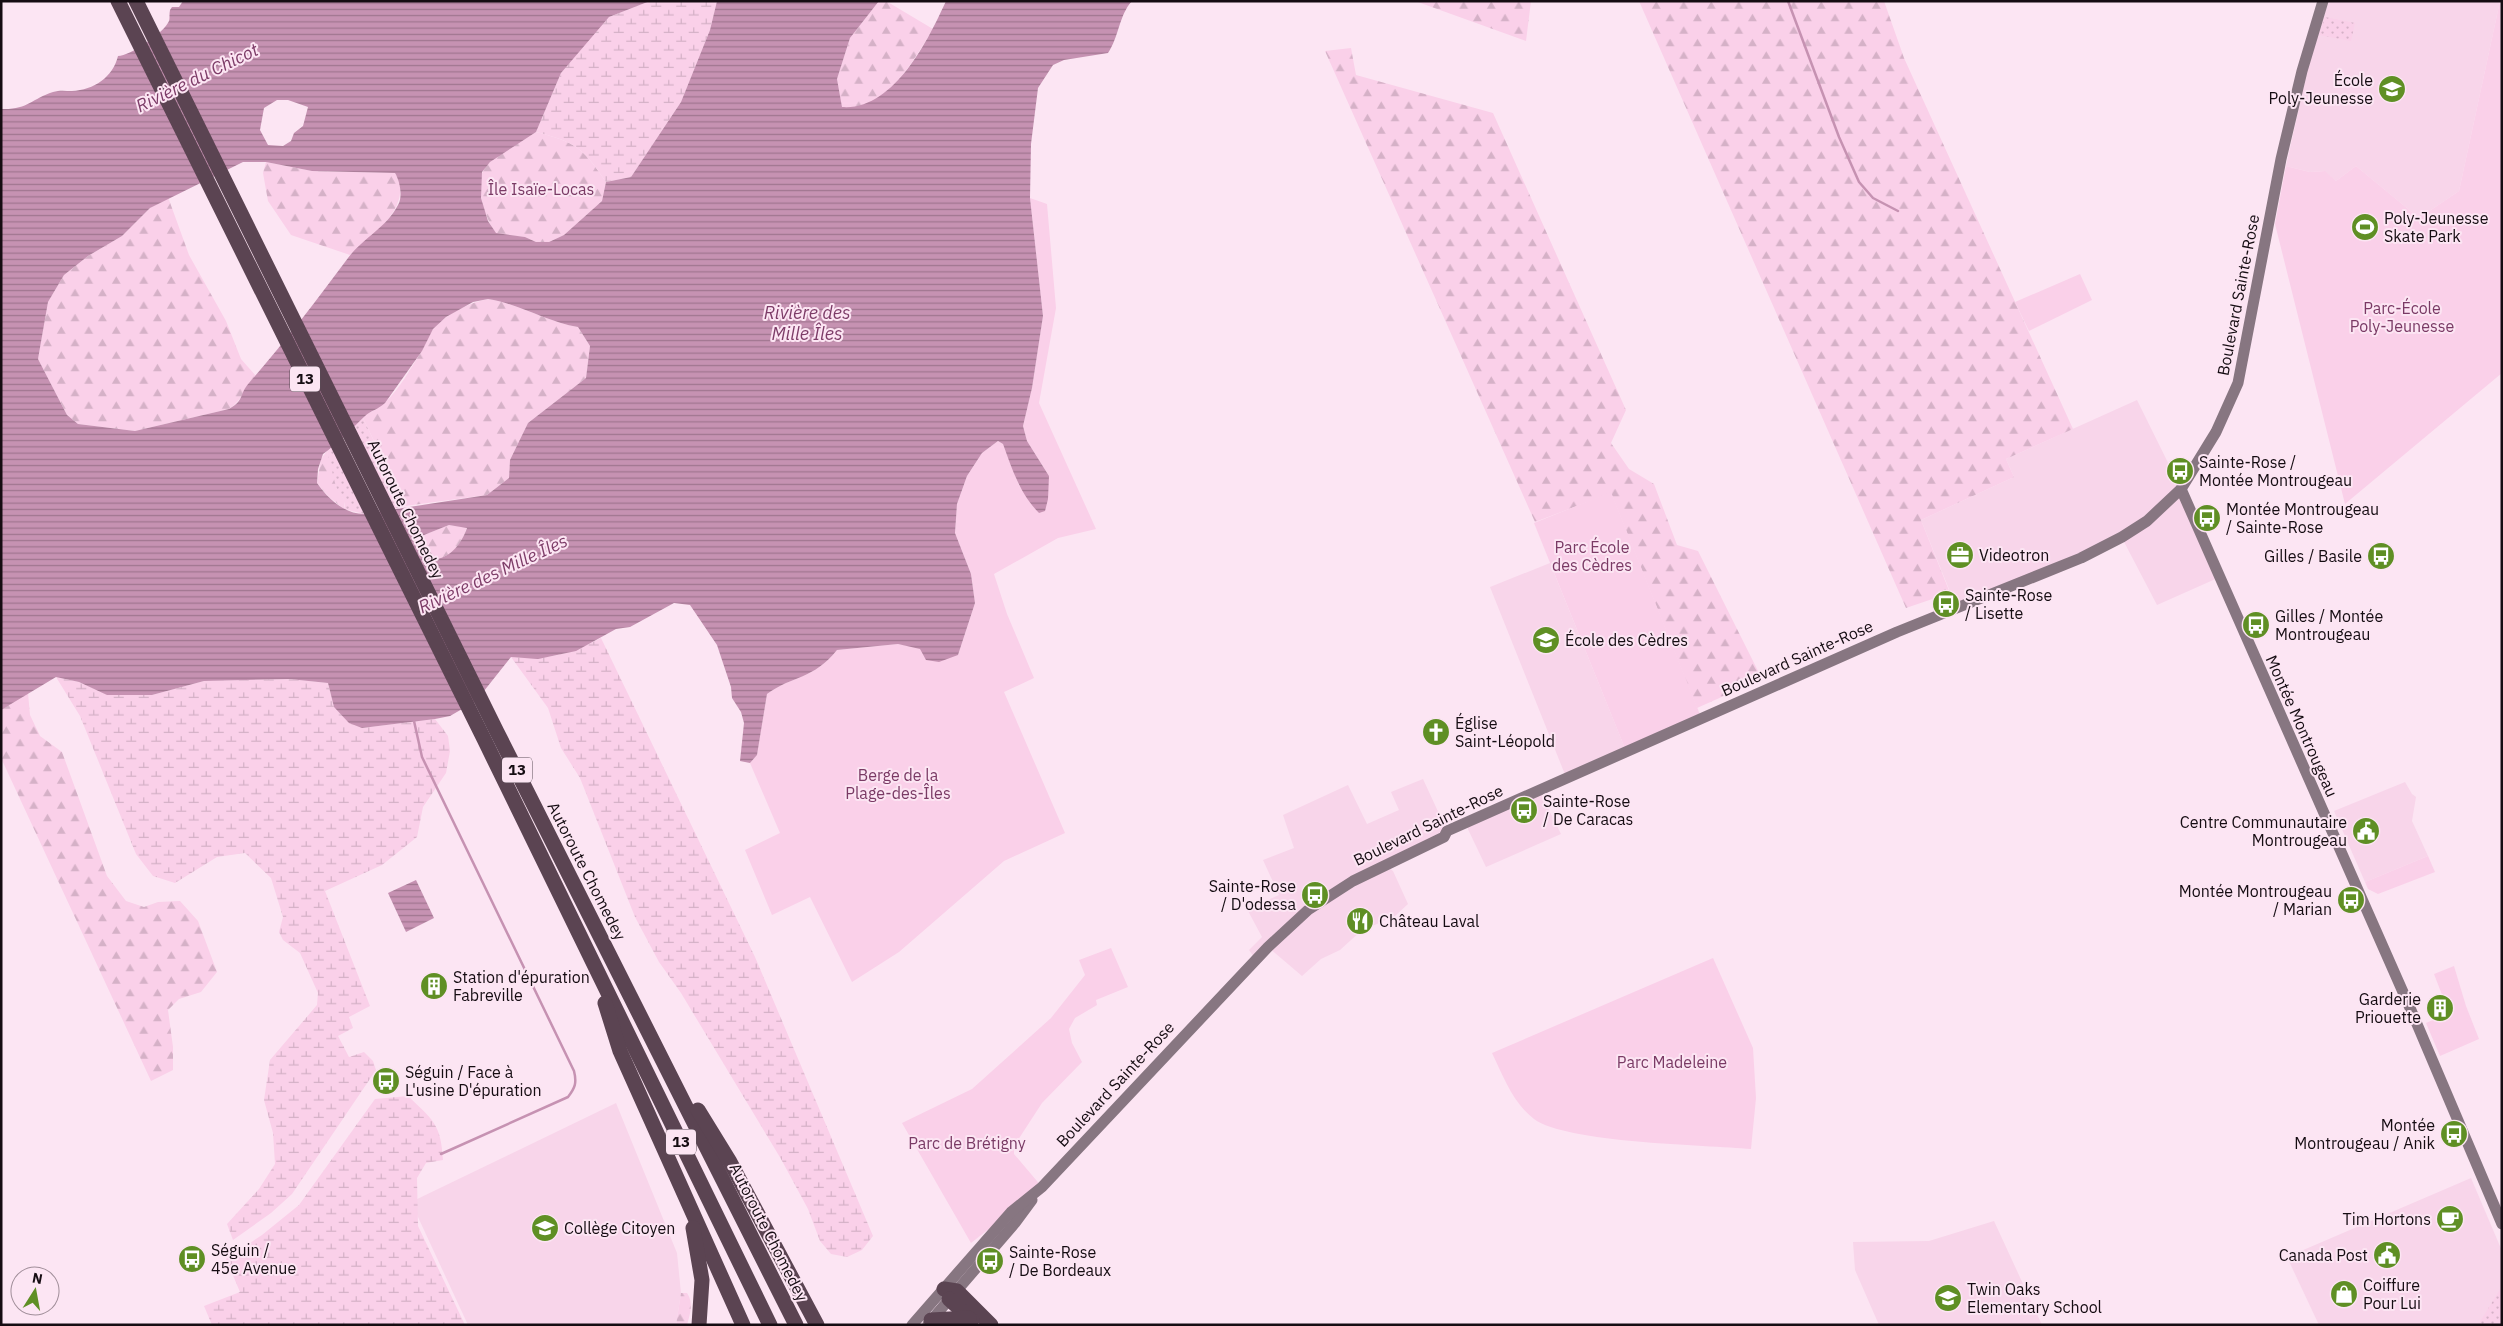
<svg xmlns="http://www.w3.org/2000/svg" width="2503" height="1326" font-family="'IBM Plex Sans',sans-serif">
<defs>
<pattern id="grass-dots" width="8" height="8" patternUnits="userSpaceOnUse" patternTransform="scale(1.25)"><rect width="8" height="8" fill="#fad0e9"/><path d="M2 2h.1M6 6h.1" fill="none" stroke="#d5b1c7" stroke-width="1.8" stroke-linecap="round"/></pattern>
<pattern id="forest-firs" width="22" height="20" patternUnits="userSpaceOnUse" patternTransform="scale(1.25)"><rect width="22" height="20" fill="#fad0e9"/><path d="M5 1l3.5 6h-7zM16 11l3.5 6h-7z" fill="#d5b1c7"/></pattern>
<pattern id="wetland-marsh" width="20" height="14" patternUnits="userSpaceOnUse" patternTransform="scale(1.25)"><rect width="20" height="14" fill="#fad0e9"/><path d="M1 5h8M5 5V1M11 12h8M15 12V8" fill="none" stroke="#d5b1c7"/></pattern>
<pattern id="water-rules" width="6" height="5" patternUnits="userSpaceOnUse" patternTransform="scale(1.25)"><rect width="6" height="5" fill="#c692b2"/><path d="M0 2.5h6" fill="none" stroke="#a0768f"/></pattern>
</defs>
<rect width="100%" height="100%" fill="#fce5f3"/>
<!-- built -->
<g fill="#f8d5ea">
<path d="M 2329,1 L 2500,1 L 2459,191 L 2419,218 L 2356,166 L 2336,181 L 2324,171 L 2310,172 L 2286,166 L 2311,54 Z"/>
<path d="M 2137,400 L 2181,489 L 2220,577 L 2157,605 L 2122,538 L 1957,609 L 1921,520 L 2014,477 L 2006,459 Z"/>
<path d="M 1550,563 L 1626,751 L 1566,777 L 1490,587 Z"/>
<path d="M 1423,779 L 1447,831 L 1385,865 L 1393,871 L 1408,904 L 1395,916 L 1361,931 L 1340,950 L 1321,959 L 1302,976 L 1268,947 L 1256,960 L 1249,950 L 1262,937 L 1247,909 L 1279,895 L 1263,860 L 1294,848 L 1283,815 L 1348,785 L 1367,824 L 1399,810 L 1391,792 Z"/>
<path d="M 2405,782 L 2412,794 L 2416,797 L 2412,821 L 2428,856 L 2365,882 L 2334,811 Z"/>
<path d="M 1539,790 L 1561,834 L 1486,867 L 1465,823 Z"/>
<path d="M 616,1103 L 677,1253 L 681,1293 L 676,1325 L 468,1325 L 411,1202 Z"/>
<path d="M 2471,1178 L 2502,1251 L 2502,1310 L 2492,1325 L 2319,1325 L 2287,1257 Z"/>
<path d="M 1994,1221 L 2042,1325 L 1879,1325 L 1855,1270 L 1853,1242 L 1929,1241 Z"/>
</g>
<!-- grass -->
<g fill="url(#grass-dots)">
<path d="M 2325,17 L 2355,23 L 2351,41 L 2319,35 Z"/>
<path d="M 363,418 L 405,506 L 395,509 L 354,426 Z"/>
<path d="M 332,448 L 364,514 L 344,509 C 348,500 339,495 336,487 C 331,476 329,463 327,451 Z"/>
<path d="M 2502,1286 L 2502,1325 L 2478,1325 Z"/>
</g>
<!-- forest -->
<g fill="url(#forest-firs)">
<path d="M 879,1 L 886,1 L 933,29 C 912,62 888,110 842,108 L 837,79 L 850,38 Z"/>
<path d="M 1415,1 L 1531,1 L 1526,41 Z"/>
<path d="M 1639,1 L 1884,1 L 1904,58 L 2073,429 L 2006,459 L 2014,477 L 1921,520 L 1950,593 L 1906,608 Z"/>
<path d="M 1351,48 L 1356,75 L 1493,113 L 1626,410 L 1611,443 L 1629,469 L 1654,484 L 1677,545 L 1698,551 L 1762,679 L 1697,708 L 1611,493 L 1535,522 L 1325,51 Z"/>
<path d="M 536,132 C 576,142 583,148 606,182 L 602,201 L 564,235 L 549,242 L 536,242 L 525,237 L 496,234 C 484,215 470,179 490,162 C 504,150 521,141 536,132 Z"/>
<path d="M 266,162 L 312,171 L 395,173 C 415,206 372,235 350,255 L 291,235 L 268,201 L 263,173 Z"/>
<path d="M 168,197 L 189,255 L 226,321 L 241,359 L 256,376 C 245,387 242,401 229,409 L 135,431 L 78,424 L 67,415 L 38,359 L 48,302 L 64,275 L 88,256 L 122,236 L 150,208 Z"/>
<path d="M 488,299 C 520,304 547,322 578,327 L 590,346 L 586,378 L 528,423 L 510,460 L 509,478 L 487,495 L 405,506 L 363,418 L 366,414 C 391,406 407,374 421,352 C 426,344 428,334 434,328 C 448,313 469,303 488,299 Z"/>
<path d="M 327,451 L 336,487 L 345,501 L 344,509 L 329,497 L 317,483 L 321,459 Z"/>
<path d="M 449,525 L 467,527 C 463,542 452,557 436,559 L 423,543 L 424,535 Z"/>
<path d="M 28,693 L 30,715 L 40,736 L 62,752 L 107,876 L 126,901 L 144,907 L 158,902 L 180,901 L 198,921 L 217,972 L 201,992 L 179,999 L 168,1010 L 173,1047 L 173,1070 L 151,1081 L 1,758 L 1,708 Z"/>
<path d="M 681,1293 L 687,1293 C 694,1303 690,1314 687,1325 L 676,1325 Z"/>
</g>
<!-- wetland -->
<g fill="url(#wetland-marsh)">
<path d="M 650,1 L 717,1 L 710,30 L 681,102 L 631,177 L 606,182 C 583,148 576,142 536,132 L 561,73 L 581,47 L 609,17 Z"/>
<path d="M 601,638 L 755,957 L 873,1236 L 862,1250 L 847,1257 L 831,1254 L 820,1241 L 808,1209 L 781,1159 L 681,993 L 659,962 L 635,917 L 580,778 L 561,748 L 548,708 L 511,657 C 549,660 568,655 601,638 Z"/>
<path d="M 56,677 L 79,682 L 108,695 L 152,695 L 204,681 L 289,679 L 328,683 L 334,707 L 362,728 L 435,719 L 448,736 L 450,751 L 446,773 L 423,807 L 417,837 L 382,865 L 325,891 L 370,1006 L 349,1017 L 353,1028 L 338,1036 L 349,1057 L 364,1052 L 373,1061 L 376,1070 L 292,1194 L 271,1213 L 233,1240 L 227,1224 L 259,1189 L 275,1164 L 273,1133 L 264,1100 L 270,1060 L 317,1005 L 318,993 L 300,953 L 283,940 L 279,932 L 283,917 L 271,878 L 245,853 L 217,857 L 175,883 L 153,876 L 136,854 L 80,716 Z"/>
<path d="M 408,1096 C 433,1120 441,1124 443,1160 L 426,1163 L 417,1178 L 418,1226 L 465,1325 L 212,1325 L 204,1306 L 240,1292 L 226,1259 L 262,1235 L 299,1205 L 375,1099 Z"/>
</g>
<!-- green -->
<g fill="#fad0e9">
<path d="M 2500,1 L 2502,373 L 2345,504 L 2275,224 L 2286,166 L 2310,172 L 2325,171 L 2336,181 L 2356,166 L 2419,218 L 2459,191 Z"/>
<path d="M 1030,198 L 1047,204 L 1056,308 L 1039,403 L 1096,529 L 1058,538 L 994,574 L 1007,614 L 1034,678 L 1004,692 L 1065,833 L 1004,861 L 899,952 L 852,982 L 810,897 L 772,915 L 745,850 L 780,833 L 750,763 L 757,755 L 767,694 C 793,675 813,680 837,650 L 898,644 L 958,655 L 975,603 L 971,574 L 955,533 L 957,504 L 967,476 L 982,453 L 998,441 L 1003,444 L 1019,485 L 1039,513 L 1049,476 L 1027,441 L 1023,426 L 1032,388 L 1043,316 Z"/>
<path d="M 2080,274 L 2092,300 L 2029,331 L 2015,302 Z"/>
<path d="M 1611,492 L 1701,717 L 1626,751 L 1534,523 Z"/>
<path d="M 2428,856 L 2435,872 L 2378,894 L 2368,889 L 2365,882 Z"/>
<path d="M 1111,948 L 1128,987 L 1096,1000 L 1097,1005 L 1075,1018 L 1069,1029 L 1072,1043 L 1082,1062 L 1042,1103 L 1014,1146 L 1014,1154 L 1042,1187 L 971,1243 L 902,1123 L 972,1089 L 1051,1018 L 1085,975 L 1079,960 Z"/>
<path d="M 1713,958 L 1753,1048 L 1756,1098 L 1751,1149 C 1706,1145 1566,1143 1534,1119 C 1513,1103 1503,1076 1492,1053 Z"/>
<path d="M 2454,966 L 2466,1006 L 2479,1039 L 2440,1056 L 2426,1023 L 2449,1013 L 2434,974 Z"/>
</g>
<!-- water -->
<g fill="url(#water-rules)" fill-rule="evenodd">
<path d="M 183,1 L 650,1 L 609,17 L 561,73 L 536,132 L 490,162 L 482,172 L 481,198 L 488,221 L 496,233 L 525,237 L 536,242 L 549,242 L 564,235 L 602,201 L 606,182 L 631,177 L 681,102 L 710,30 L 717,1 L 879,1 L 850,38 L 837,79 L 842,107 C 893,111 928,41 946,1 L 1132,1 C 1119,15 1119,37 1108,53 L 1064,60 L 1053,65 L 1038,88 L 1031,144 L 1030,198 L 1043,316 L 1032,388 L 1023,426 L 1027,441 L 1049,476 L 1048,499 L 1045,511 L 1039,513 C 1020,494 1012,469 1003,444 L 998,441 L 982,453 L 967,476 L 957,504 L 955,533 L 971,574 L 975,603 L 958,655 L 939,662 L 926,660 L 920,649 L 898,644 L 837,650 C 813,680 793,675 767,694 L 757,755 L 750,763 L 740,761 L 744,723 L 741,712 L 732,698 L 731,687 L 717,645 L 690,605 L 674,603 L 630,627 L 616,629 L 576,651 L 538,659 L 511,657 L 476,701 L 450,716 L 435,719 L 362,728 L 349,723 L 334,707 L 328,683 L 289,679 L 204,681 L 152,695 L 107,695 L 79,682 L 56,677 L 1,710 L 1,109 C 28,110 31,99 53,92 C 60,90 65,91 72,91 C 94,90 113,77 118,56 C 130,56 164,33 169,21 C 170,18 169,14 170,10 L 172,7 L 179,7 ZM 277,100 L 288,100 L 308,107 L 303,126 L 294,133 L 291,141 L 283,146 L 268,145 L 260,130 L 264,108 ZM 243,162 L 266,162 L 312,171 L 395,173 C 400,181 403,197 398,205 C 387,227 362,239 348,258 C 316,301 284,343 249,383 C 239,394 245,400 229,409 L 135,431 L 78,424 L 67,415 L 38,359 L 48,302 L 64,275 L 88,256 L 122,236 L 150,208 ZM 488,299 C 520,304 547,322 578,327 L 590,346 L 586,378 L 528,423 L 510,460 L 509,478 L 487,495 L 364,514 C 345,514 328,499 317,483 L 318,469 L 323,454 C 339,443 351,429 365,416 C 370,411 379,409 385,403 L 422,351 L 433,329 L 446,317 L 473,302 ZM 449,525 L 467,528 C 462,542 452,557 436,559 L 423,543 L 424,535 Z"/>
<path d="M 416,880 L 434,918 L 406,932 L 388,893 Z"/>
</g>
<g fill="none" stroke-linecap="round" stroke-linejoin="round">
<!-- stream -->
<g stroke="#c692b2" stroke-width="2.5">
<path d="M 1788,1 L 1839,137 L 1859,182 L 1873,198 L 1898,211"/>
<path d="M 414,721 L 422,757 L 574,1071 C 577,1083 575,1088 568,1097 L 441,1154"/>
</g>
<!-- secondary -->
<g stroke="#877681" stroke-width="11">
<path d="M 2181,489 L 2414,1017 L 2502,1224"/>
<path d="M 928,1324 L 1015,1223 L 1032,1200"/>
<path d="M 912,1325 L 1011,1212 L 1042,1187 L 1268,947 L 1308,910 L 1353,881 L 1444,837 L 1447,831 L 1897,632 L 2081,558 L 2122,537 L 2147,521 L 2181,489 L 2216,432 L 2238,383 L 2281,159 L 2302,71 L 2323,1"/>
</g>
<!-- highway -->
<g stroke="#5b4452" stroke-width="15">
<path d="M 118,1 L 484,739 L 770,1325"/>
<path d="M 136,1 L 497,732 L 796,1325"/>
<path d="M 605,1003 L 620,1051 L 743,1325"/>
<path d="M 698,1110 L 730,1162 L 817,1325"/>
<path d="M 693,1228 L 702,1280 L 699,1325"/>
<path d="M 944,1289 L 957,1291 L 991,1325"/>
<path d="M 949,1299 L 972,1320"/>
<path d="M 931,1320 L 969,1318"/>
</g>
</g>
<!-- icons -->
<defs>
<g id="school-disc" transform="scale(1.4375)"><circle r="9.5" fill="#5f8f24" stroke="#fce5f3"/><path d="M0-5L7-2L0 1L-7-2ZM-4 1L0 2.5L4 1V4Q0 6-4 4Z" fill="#fff"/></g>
<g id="stadium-disc" transform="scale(1.4375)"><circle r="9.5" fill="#5f8f24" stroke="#fce5f3"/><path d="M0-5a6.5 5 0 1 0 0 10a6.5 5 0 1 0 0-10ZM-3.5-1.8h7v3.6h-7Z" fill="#fff"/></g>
<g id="bus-disc" transform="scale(1.4375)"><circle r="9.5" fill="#5f8f24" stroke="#fce5f3"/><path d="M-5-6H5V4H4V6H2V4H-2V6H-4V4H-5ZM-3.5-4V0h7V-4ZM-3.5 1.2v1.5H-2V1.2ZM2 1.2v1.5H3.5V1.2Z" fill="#fff"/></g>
<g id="office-disc" transform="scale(1.4375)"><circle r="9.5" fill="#5f8f24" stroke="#fce5f3"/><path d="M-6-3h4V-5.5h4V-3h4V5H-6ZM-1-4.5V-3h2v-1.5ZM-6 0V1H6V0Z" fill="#fff"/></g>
<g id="church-disc" transform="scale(1.4375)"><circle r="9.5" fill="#5f8f24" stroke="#fce5f3"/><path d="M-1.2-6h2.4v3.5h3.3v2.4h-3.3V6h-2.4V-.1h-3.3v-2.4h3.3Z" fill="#fff"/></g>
<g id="civic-disc" transform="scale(1.4375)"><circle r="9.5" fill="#5f8f24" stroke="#fce5f3"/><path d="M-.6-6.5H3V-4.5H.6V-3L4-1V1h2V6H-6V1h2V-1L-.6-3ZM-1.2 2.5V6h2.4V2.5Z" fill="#fff"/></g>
<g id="restaurant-disc" transform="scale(1.4375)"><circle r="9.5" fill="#5f8f24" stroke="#fce5f3"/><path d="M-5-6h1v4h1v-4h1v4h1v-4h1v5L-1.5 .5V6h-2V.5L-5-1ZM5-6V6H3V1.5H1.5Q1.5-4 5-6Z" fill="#fff"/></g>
<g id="building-disc" transform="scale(1.4375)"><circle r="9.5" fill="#5f8f24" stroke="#fce5f3"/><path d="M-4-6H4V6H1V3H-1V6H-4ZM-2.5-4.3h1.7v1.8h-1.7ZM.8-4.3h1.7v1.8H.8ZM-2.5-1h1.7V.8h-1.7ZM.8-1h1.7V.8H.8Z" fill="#fff"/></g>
<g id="cafe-disc" transform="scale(1.4375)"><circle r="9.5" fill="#5f8f24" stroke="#fce5f3"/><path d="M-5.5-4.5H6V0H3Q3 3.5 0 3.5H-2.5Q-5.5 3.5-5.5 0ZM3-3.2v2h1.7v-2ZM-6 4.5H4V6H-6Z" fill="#fff"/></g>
<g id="shop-disc" transform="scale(1.4375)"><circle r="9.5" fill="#5f8f24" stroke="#fce5f3"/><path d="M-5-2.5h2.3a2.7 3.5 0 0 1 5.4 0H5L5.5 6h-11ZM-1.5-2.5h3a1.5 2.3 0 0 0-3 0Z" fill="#fff"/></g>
</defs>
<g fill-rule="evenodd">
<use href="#school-disc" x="2392" y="89"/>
<use href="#stadium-disc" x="2365" y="227"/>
<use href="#bus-disc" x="2180" y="471"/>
<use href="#bus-disc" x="2207" y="518"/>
<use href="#office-disc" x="1960" y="555"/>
<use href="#bus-disc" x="2381" y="556"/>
<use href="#bus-disc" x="1946" y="604"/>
<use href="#bus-disc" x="2256" y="625"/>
<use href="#school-disc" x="1546" y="640"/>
<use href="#church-disc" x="1436" y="732"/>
<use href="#bus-disc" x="1524" y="810"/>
<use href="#civic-disc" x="2366" y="831"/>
<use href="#bus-disc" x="1315" y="895"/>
<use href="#bus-disc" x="2351" y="900"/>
<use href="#restaurant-disc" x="1360" y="921"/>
<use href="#building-disc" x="434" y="986"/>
<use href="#building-disc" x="2440" y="1008"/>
<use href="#bus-disc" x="386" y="1081"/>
<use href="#bus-disc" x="2454" y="1134"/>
<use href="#cafe-disc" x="2450" y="1219"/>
<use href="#school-disc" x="545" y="1228"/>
<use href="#civic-disc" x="2387" y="1255"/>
<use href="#bus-disc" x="192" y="1259"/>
<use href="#bus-disc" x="990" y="1261"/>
<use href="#shop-disc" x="2344" y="1294"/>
<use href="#school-disc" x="1948" y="1298"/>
</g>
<g text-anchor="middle" stroke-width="4" stroke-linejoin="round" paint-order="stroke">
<!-- shield labels -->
<g fill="#fce5f3" stroke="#5a4d56" stroke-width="1">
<rect x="290" y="366.5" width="30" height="25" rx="4"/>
<rect x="502" y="757.5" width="30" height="25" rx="4"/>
<rect x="666" y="1129.5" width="30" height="25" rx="4"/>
</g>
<g font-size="15" font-weight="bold" fill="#150c12">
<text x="305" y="384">13</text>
<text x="517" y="775">13</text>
<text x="681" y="1147">13</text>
</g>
<!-- poi labels -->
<g font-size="16" fill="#150c12" stroke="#fce5f3" text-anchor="start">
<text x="2373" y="86" text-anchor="end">École<tspan x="2373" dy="18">Poly-Jeunesse</tspan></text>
<text x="2384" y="224">Poly-Jeunesse<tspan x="2384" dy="18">Skate Park</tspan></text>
<text x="2199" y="468">Sainte-Rose /<tspan x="2199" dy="18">Montée Montrougeau</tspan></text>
<text x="2226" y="515">Montée Montrougeau<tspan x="2226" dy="18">/ Sainte-Rose</tspan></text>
<text x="1979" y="561">Videotron</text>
<text x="2362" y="562" text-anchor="end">Gilles / Basile</text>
<text x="1965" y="601">Sainte-Rose<tspan x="1965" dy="18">/ Lisette</tspan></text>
<text x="2275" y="622">Gilles / Montée<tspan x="2275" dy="18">Montrougeau</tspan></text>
<text x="1565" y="646">École des Cèdres</text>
<text x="1455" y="729">Église<tspan x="1455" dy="18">Saint-Léopold</tspan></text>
<text x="1543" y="807">Sainte-Rose<tspan x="1543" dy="18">/ De Caracas</tspan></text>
<text x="2347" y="828" text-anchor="end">Centre Communautaire<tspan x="2347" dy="18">Montrougeau</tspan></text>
<text x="1296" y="892" text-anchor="end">Sainte-Rose<tspan x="1296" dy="18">/ D'odessa</tspan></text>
<text x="2332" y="897" text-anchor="end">Montée Montrougeau<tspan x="2332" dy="18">/ Marian</tspan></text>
<text x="1379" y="927">Château Laval</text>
<text x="453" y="983">Station d'épuration<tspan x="453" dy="18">Fabreville</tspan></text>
<text x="2421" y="1005" text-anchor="end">Garderie<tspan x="2421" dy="18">Priouette</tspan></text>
<text x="405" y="1078">Séguin / Face à<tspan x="405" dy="18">L'usine D'épuration</tspan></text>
<text x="2435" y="1131" text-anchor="end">Montée<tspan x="2435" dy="18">Montrougeau / Anik</tspan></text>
<text x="2431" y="1225" text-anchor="end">Tim Hortons</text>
<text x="564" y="1234">Collège Citoyen</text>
<text x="211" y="1256">Séguin /<tspan x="211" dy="18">45e Avenue</tspan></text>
<text x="1009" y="1258">Sainte-Rose<tspan x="1009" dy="18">/ De Bordeaux</tspan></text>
<text x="2368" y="1261" text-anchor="end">Canada Post</text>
<text x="2363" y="1291">Coiffure<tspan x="2363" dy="18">Pour Lui</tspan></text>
<text x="1967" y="1295">Twin Oaks<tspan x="1967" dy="18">Elementary School</tspan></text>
</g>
<!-- park labels -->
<g font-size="16" fill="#7a3a65" stroke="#fce5f3">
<text x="541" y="195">Île Isaïe-Locas</text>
<text x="2402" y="314">Parc-École<tspan x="2402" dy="18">Poly-Jeunesse</tspan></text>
<text x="1592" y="553">Parc École<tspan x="1592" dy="18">des Cèdres</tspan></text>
<text x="898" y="781">Berge de la<tspan x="898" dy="18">Plage-des-Îles</tspan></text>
<text x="1672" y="1068">Parc Madeleine</text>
<text x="967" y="1149">Parc de Brétigny</text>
</g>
<!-- street labels -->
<g font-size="16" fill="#150c12" stroke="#fce5f3">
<text transform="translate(2238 295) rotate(-79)" y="6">Boulevard Sainte-Rose</text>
<text transform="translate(406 509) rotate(64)" y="6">Autoroute Chomedey</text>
<text transform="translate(1797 658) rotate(-24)" y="6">Boulevard Sainte-Rose</text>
<text transform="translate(2302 726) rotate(66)" y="6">Montée Montrougeau</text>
<text transform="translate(1428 825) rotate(-26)" y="6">Boulevard Sainte-Rose</text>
<text transform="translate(587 871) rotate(63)" y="6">Autoroute Chomedey</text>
<text transform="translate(1115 1084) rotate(-47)" y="6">Boulevard Sainte-Rose</text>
<text transform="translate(769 1232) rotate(63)" y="6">Autoroute Chomedey</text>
</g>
<!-- water labels -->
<g font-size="18" font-style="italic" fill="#7d3c68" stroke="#fce5f3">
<text transform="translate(197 78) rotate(-26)" y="6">Rivière du Chicot</text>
<text x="807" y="319">Rivière des<tspan x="807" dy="21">Mille Îles</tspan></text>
<text transform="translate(493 574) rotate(-25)" y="6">Rivière des Mille Îles</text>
</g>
</g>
<!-- border -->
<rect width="2503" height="1326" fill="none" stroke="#150c12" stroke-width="5"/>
<!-- north arrow -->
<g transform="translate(35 1291) rotate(11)"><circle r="24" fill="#fce5f3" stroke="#a08e99"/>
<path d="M0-4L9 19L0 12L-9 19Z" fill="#5f8f24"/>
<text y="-8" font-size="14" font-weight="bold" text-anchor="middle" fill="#150c12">N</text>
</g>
</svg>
